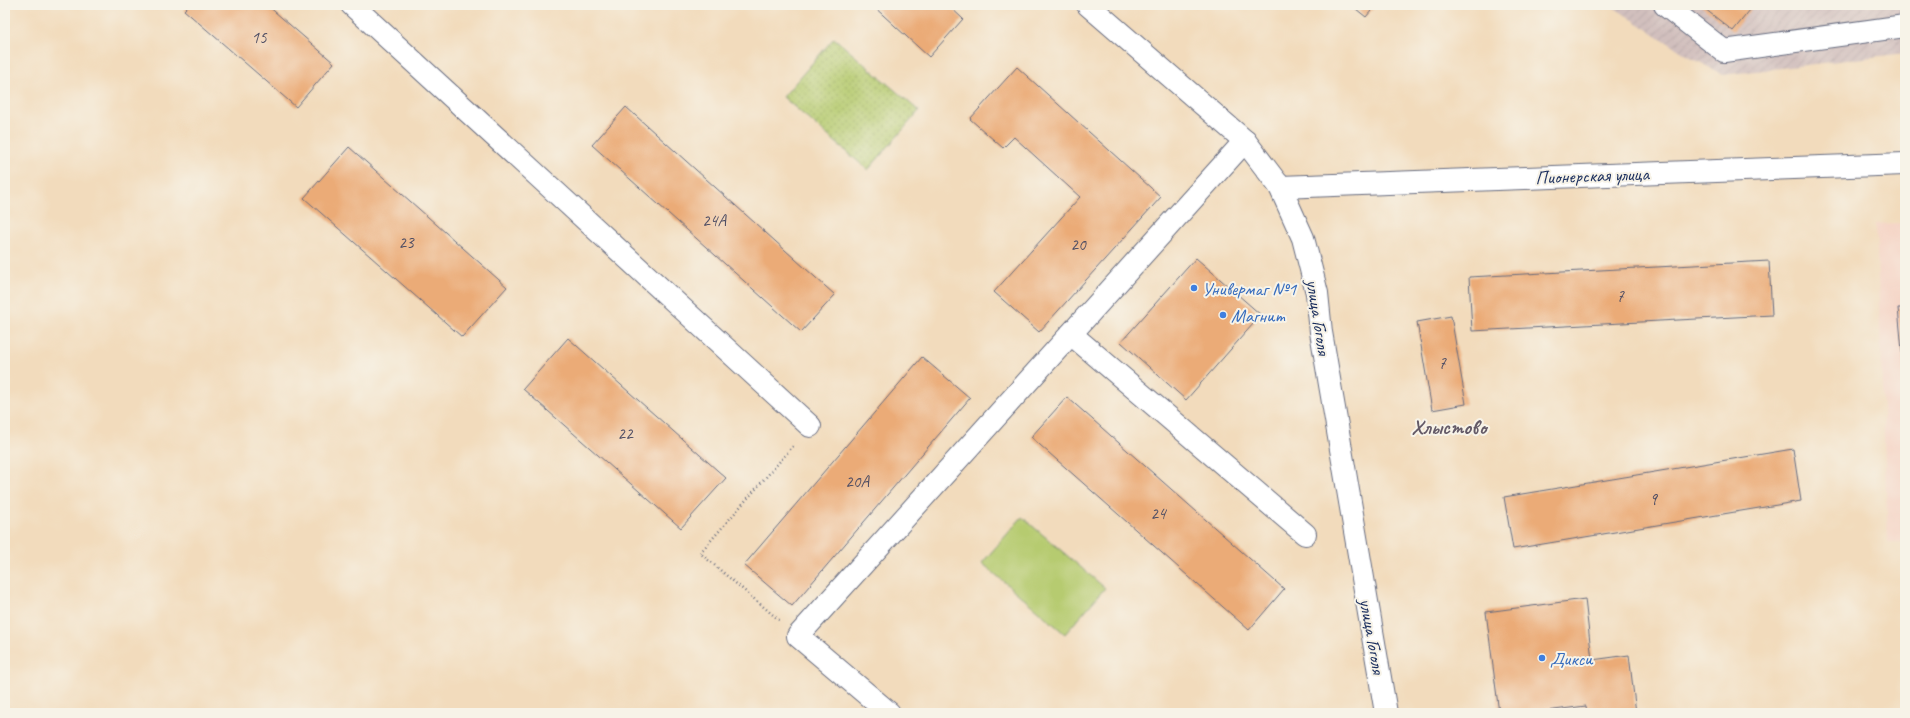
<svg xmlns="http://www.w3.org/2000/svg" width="1910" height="718" font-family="Caveat,sans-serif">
<defs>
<pattern id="industrial-furrows" width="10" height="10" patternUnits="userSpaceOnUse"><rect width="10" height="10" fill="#d1bfbd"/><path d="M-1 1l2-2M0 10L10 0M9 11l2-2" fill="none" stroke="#b3a4a5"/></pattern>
<pattern id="park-dots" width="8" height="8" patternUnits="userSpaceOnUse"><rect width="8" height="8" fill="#b6cb6f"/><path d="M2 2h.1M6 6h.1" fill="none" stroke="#93a55e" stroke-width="1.8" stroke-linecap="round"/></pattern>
</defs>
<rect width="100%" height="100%" fill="#f7f3e8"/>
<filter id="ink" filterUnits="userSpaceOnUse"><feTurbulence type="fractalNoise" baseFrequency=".025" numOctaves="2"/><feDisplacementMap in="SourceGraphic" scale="8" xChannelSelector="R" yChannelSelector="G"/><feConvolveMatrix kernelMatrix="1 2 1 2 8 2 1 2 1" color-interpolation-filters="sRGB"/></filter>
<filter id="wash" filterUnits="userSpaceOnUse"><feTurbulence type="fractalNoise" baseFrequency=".012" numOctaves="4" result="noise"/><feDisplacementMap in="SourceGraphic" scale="16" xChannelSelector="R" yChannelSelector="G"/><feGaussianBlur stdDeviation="0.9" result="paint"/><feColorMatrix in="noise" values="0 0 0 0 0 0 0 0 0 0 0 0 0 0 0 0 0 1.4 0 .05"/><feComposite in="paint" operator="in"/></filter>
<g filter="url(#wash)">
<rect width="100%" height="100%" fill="#f2dbbc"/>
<!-- built -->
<path fill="#f5d2c3" d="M 1905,223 L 1905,542 L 1888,542 L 1876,224 Z"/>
<!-- industrial -->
<path fill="url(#industrial-furrows)" d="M 1610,5 L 1905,5 L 1905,53 L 1723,75 L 1687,55 Z"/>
<!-- park -->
<path fill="url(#park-dots)" stroke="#687d66" d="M 834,38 L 919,111 L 868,170 L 783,97 Z"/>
<!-- pitch -->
<path fill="#b6cb6f" stroke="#687d66" d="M 1022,517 L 1105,588 L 1065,634 L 982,563 Z"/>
<g id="blocks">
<!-- building -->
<g fill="#ebab77">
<path d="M 189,5 L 267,5 L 334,63 L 296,107 L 184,10 Z"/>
<path d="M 872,5 L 948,5 L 963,19 L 929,57 Z"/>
<path d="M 1351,5 L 1376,5 L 1366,17 Z"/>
<path d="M 1700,5 L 1754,5 L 1733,31 Z"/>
<path d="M 1017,67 L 1161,197 L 1039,332 L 994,292 L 1080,197 L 1014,137 L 1003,148 L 970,119 Z"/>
<path d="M 626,107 L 835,295 L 801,332 L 592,145 Z"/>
<path d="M 349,147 L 507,287 L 462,337 L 304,198 Z"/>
<path d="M 1196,258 L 1261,315 L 1186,400 L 1121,342 Z"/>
<path d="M 1769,261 L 1772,315 L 1472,331 L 1469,277 Z"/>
<path d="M 1898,308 L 1905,308 L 1905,372 L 1904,372 Z"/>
<path d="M 1451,316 L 1466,404 L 1432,410 L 1417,322 Z"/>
<path d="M 568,338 L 726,478 L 681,528 L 523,389 Z"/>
<path d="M 922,357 L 970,398 L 792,606 L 744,565 Z"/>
<path d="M 1067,397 L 1284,589 L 1249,630 L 1031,437 Z"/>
<path d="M 1793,449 L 1801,501 L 1513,549 L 1504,497 Z"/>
<path d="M 1585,599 L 1592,660 L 1629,655 L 1636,713 L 1587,713 L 1586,706 L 1530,713 L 1499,713 L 1486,612 Z"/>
</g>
</g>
</g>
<g filter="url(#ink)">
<use href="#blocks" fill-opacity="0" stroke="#666b7f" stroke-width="1"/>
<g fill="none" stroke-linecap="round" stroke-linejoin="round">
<!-- minor casing -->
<g stroke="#666b7f" stroke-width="24">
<g id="minor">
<path d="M 352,5 L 810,426"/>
<path d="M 1088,5 L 1245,141 L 1280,187 L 1303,238 L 1317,293 L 1321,332 L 1386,713"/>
<path d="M 1665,5 L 1724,51 L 1905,26"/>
<path d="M 1280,187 L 1905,164"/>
<path d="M 1071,334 L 1305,534"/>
<path d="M 889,713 L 798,636 L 1245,141"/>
</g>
</g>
<!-- path -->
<path stroke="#666b7f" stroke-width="2.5" stroke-dasharray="1 3" stroke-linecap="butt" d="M 779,620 L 700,553 L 794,445"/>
<!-- minor -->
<use href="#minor" stroke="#fff" stroke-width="22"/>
</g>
</g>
<!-- markers -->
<g fill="#3f7fe0" stroke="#f7f3e8" stroke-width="1.5">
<circle cx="1194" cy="288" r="4"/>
<circle cx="1223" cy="315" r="4"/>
<circle cx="1542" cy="658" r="4"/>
</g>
<g text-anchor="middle" stroke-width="4" stroke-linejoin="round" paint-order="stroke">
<!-- number labels -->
<g font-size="17" fill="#4f4e64">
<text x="259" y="43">15</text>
<text x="714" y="226">24А</text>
<text x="406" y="248">23</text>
<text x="1078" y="250">20</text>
<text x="1620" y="302">7</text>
<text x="1442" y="369">7</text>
<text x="625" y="439">22</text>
<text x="857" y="487">20А</text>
<text x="1653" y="505">9</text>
<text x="1158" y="519">24</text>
</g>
<!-- street labels -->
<g font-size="19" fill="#1b2f5e" stroke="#f7f3e8">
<text transform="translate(1592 175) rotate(-2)" y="7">Пионерская улица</text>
<text transform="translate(1319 317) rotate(81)" y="7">улица Гоголя</text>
<text transform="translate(1373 636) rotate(80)" y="7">улица Гоголя</text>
</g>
<!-- shop labels -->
<g font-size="19" fill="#366cbe" stroke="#f7f3e8" text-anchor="start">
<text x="1202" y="295">Универмаг №1</text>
<text x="1231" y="322">Магнит</text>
<text x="1550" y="665">Дикси</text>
</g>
<!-- quarter labels -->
<g font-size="21" font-weight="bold" fill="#645a67" stroke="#f7f3e8">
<text x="1449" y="434">Хлыстово</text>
</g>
</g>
<!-- margin -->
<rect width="1910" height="718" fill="none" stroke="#f7f3e8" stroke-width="20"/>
</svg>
